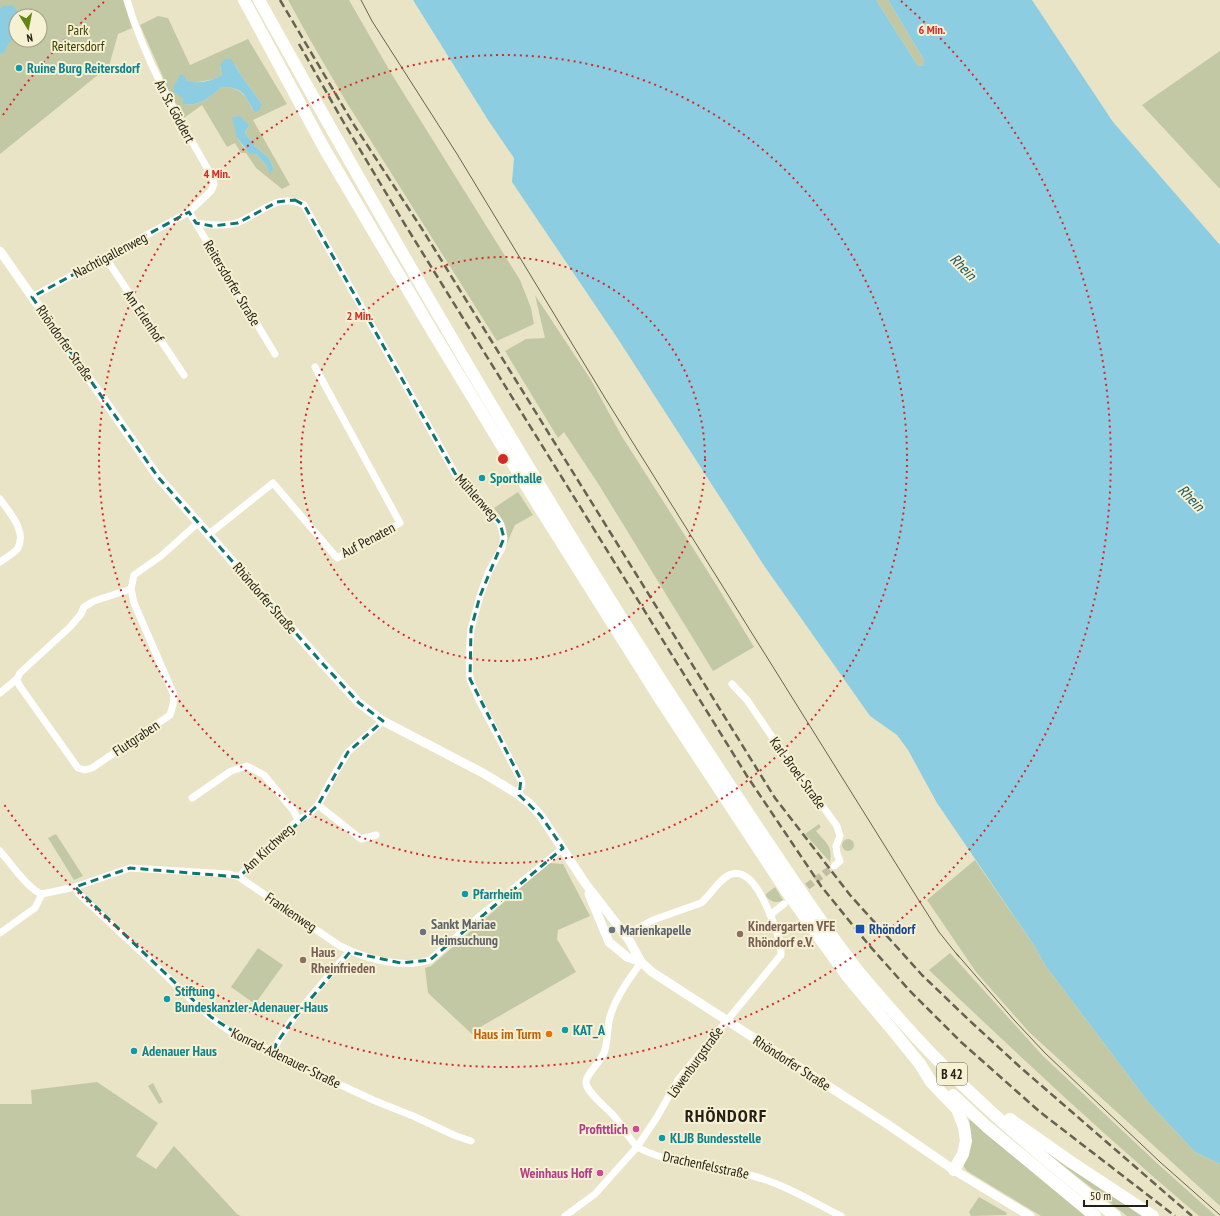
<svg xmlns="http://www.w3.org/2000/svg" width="1220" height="1216" font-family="'PT Sans Narrow',sans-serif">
<rect width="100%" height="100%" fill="#e9e4c6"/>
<!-- green -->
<g fill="#c3c8a4" fill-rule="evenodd">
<path d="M 0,0 L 123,0 L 132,28 L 118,34 L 109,66 L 0,154 ZM 16,16 L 40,16 L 40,40 L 16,40 Z"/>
<path d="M 288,0 L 349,0 L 391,73 L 520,280 L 531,308 L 534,324 L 497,341 L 347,103 L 309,38 Z"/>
<path d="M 876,0 L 888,0 L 924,60 L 924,65 L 918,66 Z"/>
<path d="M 158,16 L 168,18 L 190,65 L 248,39 L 287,104 L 253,120 L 290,185 L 282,189 L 256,168 L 246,153 L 241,153 L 235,143 L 227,147 L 202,105 L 184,118 L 164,82 L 163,77 L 140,25 ZM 235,65 L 243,78 L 262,104 L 252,109 C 246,94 238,86 221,87 C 213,96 197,108 184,104 L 183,99 L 179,95 L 186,80 L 192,83 L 215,79 L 222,75 L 220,67 ZM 249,125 L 245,133 L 254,145 L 269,158 L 274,169 L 269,172 L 266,165 L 256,154 L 244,148 L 237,138 Z"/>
<path d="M 1220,51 L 1220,189 L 1142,105 Z"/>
<path d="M 535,295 L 591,380 L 621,435 L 717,586 L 754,647 L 713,671 L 599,485 L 564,432 L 558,438 L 505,351 L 526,339 L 545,338 Z"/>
<path d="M 518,492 L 533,515 L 515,525 L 507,543 C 508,526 504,521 494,508 Z"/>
<path d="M 819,824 L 821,827 L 816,831 C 826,843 833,846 830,862 L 805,834 Z"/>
<path d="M 56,834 L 83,876 L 74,880 L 48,838 Z"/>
<circle cx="848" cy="845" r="6"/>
<path d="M 975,860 L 1035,947 L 1045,965 L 1149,1103 L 1195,1152 L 1220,1164 L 1220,1206 L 1029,1032 L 976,972 L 927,900 Z"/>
<path d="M 549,863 L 563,864 L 590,916 L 558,930 L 557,939 L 576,972 L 482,1026 L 474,1036 L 428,993 L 425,968 L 431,966 Z"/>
<path d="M 775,887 L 783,900 C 777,904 770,902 766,896 L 766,894 Z"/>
<path d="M 258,948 L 283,965 L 255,1004 L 231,987 Z"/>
<path d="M 950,953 L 1043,1056 L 1158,1164 L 1216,1216 L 1199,1216 C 1106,1137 1017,1054 929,970 Z"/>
<path d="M 97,1082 L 158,1123 L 136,1156 L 156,1169 L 174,1146 L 237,1214 L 241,1216 L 0,1216 L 0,1104 L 32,1104 L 31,1090 Z"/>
<path d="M 153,1083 L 163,1102 L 159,1104 L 148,1086 Z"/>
<path d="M 969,1119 L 1085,1216 L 1041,1216 L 967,1171 L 963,1165 L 971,1132 Z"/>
<path d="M 1032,1141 L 1144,1216 L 1127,1216 Z"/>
<path d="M 979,1197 L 1007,1213 L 1006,1215 L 971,1216 L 969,1212 Z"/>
</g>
<!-- water -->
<g fill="#8dcde1">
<path d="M 413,0 L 876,0 L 918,66 L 924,65 L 924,60 L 888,0 L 1032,0 L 1113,122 L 1220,245 L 1220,1164 L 1195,1152 L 1149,1103 L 1045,965 L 1035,947 L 937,803 L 908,750 L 897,735 L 870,716 L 765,567 L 618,339 L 512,182 L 514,158 L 488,120 Z"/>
<path d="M 12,5 L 17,10 L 20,15 L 16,16 L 16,35 L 7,46 L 5,52 L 0,54 L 0,9 L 2,6 Z"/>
<path d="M 225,59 L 231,59 L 243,78 L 262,104 L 259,111 L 255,112 C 251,108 251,105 248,101 C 242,89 234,87 221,87 C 213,96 197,108 183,104 L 183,99 L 173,91 L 174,86 L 180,75 L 184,75 L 186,80 C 196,85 212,81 222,75 C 220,67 219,64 225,59 Z"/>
<path d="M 240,116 L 249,125 L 245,133 L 254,145 L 269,158 L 274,169 L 269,173 L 266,165 L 256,154 L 250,154 L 237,138 L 232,117 Z"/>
</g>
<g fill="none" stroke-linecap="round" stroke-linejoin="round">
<!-- street-tunnel -->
<path stroke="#c1bda3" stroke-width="7" stroke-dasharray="7 3.5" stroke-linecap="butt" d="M 799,893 L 834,866"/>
<!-- street -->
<g stroke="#fff" stroke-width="7">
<path d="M 189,212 L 275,354"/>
<path d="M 196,223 C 209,225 227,227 239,222 C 262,213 278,192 304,205 L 456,475 L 465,487 L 500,523 L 504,538 L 502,548 L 489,571 L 480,596 L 471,629 L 469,657 L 470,679 L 479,700 L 521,780 C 523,786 521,789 516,793"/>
<path d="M 105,257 L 184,375"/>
<path d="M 32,297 L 189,212 L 211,191 L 214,184 L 213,178 C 180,121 146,64 127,0"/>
<path d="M 0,499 C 9,512 27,531 18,548 C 15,553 5,558 0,562"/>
<path d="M 209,534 L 273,483 L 337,558 L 400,523 L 315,367"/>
<path d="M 131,589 L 94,601 L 84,607 L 81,614 L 70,627 L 20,673 L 17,679 L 19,685 L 78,768 L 85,770 L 92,768 L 170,715 L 173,705 L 174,695 L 134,603 L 131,589 L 134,575 L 161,556 L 199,522"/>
<path d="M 732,684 L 747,700 L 777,744 L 837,826 L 840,836 L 836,846 L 837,854 L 840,861 L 834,866"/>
<path d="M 0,693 L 17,679"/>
<path d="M 192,798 L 231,771 L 247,766 L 264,775 L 293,810 L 298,820"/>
<path d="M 318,805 L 361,839 L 376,835"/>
<path d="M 0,851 C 9,861 29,891 42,894 L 75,887 L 130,868 L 229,874 L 239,877 L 340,946 C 366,959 402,969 430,960 L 480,916 L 563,848"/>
<path d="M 239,877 L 255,859 L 298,820 L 308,815 L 318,805 L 334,775 L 348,752 L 383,721"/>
<path d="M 75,887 L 79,894 C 105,918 131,943 157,967 C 189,997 230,1043 275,1051 L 277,1055 L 281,1057 L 373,1100 L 413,1116 L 456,1136 L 471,1141"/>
<path d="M 770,915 L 784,904"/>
<path d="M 0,933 L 35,908 L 42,894"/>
<path d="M 641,962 C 630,978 615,998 610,1017 C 607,1028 608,1039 605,1050 C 602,1062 585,1074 586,1083 C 588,1094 606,1107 613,1115 C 620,1122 632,1144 639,1148 C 674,1166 716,1166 753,1176 C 784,1184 813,1202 841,1216"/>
<path d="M 275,1051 C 273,1036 338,966 350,951"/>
<path d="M 565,1216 L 595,1194 L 637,1147 L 657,1117 L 678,1080 L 781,955 C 782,938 762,890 749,879 C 744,875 738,872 732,874 C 720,877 710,896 701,903 L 653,920 L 625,935"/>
</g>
<!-- secondary -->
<g stroke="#fff" stroke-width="9">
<path d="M 0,251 L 158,477 L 323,664 L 359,703 L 383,721 L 483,773 L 516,793 L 530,804 L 541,816 L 585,883 L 629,940 L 641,962"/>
<path d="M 589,894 L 609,942 L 627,957 L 641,962 L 652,972 L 887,1124 L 954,1170 L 1030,1216"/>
</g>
<!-- highway -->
<g stroke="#fff" stroke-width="12">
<path d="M 244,0 L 324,148 L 434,334 L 536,502 L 660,699 L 787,892 L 847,976 L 894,1032 L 920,1064 L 931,1082 L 957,1109 L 964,1127 L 966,1141 L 963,1154 L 954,1170"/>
<path d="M 259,0 C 387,230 519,459 661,680 C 698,737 735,794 773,850 C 799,889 826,929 855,967 C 870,986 887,1005 904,1024 C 967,1095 1041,1157 1115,1216"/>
<path d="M 953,1095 L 986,1126 L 1095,1216"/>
<path d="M 1010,1119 L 1071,1162 L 1153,1216"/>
</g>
<!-- tram -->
<g stroke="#656251" stroke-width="1">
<path d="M 361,0 L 372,21 L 457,154 L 605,398 L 918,899 L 939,932 L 959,957"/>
<path d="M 956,953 L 1014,1020 L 1045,1053 L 1160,1162 L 1220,1215"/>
</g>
<!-- rail -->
<g stroke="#656251" stroke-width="2.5" stroke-dasharray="8 4" stroke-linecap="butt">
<path d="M 280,0 L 354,125 L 422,229 L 775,798 L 850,895 L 922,975 L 970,1021 L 1020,1067 L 1192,1216"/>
<path d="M 299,44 L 344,123 L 404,223 L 747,776 L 821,886 L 868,944 L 909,990 L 961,1042 L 1040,1112 L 1175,1216"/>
</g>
</g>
<!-- marked area -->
<path fill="none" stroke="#0f766e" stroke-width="3" stroke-dasharray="8 5" stroke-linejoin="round" d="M 295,200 L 304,205 L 456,475 L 500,523 L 504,538 L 480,596 L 471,629 L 470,679 L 521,780 L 519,795 L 541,816 L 563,848 L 430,960 L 401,963 L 350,952 L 292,1021 L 276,1044 L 275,1051 L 261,1049 L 211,1017 L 75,887 L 130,868 L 239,877 L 318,805 L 348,752 L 383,721 L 359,703 L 323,664 L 158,477 L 32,297 L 189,212 L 196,223 L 212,226 L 238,223 L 277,202 Z"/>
<!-- distance rings -->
<g fill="none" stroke="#d62828" stroke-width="2" stroke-dasharray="2 4">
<circle cx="503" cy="459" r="202"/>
<circle cx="503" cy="459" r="404"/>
<path d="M3 115A607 607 0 0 1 105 1M901 1A607 607 0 1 1 3 803"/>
</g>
<!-- markers -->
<g fill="#0f9aa8" stroke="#f6f1d3" stroke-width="1.5">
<circle cx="19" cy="68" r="4"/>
<circle cx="482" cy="478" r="4"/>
<circle cx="465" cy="894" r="4"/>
<circle cx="167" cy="999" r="4"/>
<circle cx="565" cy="1030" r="4"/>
<circle cx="134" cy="1051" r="4"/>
<circle cx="662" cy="1138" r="4"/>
</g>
<rect fill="#1a4fb4" stroke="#f6f1d3" stroke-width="1.5" x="855" y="924" width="10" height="10" rx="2"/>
<g fill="#6b7280" stroke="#f6f1d3" stroke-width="1.5">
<circle cx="612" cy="930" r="4"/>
<circle cx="423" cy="932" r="4"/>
</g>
<g fill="#8d6e63" stroke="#f6f1d3" stroke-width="1.5">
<circle cx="740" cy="934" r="4"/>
<circle cx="303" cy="960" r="4"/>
</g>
<circle fill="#e8710a" stroke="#f6f1d3" stroke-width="1.5" cx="549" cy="1034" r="4"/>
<g fill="#d1479c" stroke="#f6f1d3" stroke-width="1.5">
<circle cx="636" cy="1129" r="4"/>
<circle cx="600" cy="1173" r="4"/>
</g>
<g text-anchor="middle" stroke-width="4" stroke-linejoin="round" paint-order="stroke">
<!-- shield labels -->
<rect fill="#f6f1d3" stroke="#625f4f" stroke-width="1" x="937" y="1063" width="30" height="22" rx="3"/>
<g font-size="13" font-weight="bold" fill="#232116">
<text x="952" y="1079">B 42</text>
</g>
<!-- park labels -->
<g font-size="14" fill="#3b4000" stroke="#f6f1d3">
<text x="78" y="35">Park<tspan x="78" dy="16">Reitersdorf</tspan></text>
</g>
<!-- culture labels -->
<g font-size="14" font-weight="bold" fill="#0d838f" stroke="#f6f1d3" text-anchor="start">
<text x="27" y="73">Ruine Burg Reitersdorf</text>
<text x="490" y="483">Sporthalle</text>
<text x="473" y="899">Pfarrheim</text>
<text x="175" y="996">Stiftung<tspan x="175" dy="16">Bundeskanzler-Adenauer-Haus</tspan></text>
<text x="573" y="1035">KAT_A</text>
<text x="142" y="1056">Adenauer Haus</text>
<text x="670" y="1143">KLJB Bundesstelle</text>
</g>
<!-- street labels -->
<g font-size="14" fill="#232116" stroke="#f6f1d3">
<text transform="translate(175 111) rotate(62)" y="5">An St. Göddert</text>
<text transform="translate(110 255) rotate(-28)" y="5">Nachtigallenweg</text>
<text transform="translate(232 283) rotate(59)" y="5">Reitersdorfer Straße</text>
<text transform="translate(144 316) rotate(56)" y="5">Am Erlenhof</text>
<text transform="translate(65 343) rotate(55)" y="5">Rhöndorfer Straße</text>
<text transform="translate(477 497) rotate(48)" y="5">Mühlenweg</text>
<text transform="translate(368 540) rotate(-28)" y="5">Auf Penaten</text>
<text transform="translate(265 598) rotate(49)" y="5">Rhöndorfer Straße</text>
<text transform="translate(136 738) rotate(-34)" y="5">Flutgraben</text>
<text transform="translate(798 773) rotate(54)" y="5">Karl-Broel-Straße</text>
<text transform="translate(268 848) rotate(-43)" y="5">Am Kirchweg</text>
<text transform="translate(291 912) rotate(34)" y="5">Frankenweg</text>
<text transform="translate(286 1058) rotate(26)" y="5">Konrad-Adenauer-Straße</text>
<text transform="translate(695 1062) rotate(-54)" y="5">Löwenburgstraße</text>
<text transform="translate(792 1063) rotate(33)" y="5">Rhöndorfer Straße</text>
<text transform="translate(706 1165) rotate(12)" y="5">Drachenfelsstraße</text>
</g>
<!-- worship labels -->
<g font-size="14" font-weight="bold" fill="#5b616d" stroke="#f6f1d3" text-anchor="start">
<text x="431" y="929">Sankt Mariae<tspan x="431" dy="16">Heimsuchung</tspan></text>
<text x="620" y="935">Marienkapelle</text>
</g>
<!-- education labels -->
<g font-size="14" font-weight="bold" fill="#785e54" stroke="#f6f1d3" text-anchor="start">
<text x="748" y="931">Kindergarten VFE<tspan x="748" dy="16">Rhöndorf e.V.</tspan></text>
<text x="311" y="957">Haus<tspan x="311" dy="16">Rheinfrieden</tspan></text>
</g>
<!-- transit labels -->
<g font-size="14" font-weight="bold" fill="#164399" stroke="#f6f1d3" text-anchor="start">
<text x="869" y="934">Rhöndorf</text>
</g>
<!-- food labels -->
<g font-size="14" font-weight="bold" fill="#c56008" stroke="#f6f1d3" text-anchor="end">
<text x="541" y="1039">Haus im Turm</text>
</g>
<!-- hotel labels -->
<g font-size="14" font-weight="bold" fill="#b23c85" stroke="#f6f1d3" text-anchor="end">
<text x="628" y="1134">Profittlich</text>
<text x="592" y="1178">Weinhaus Hoff</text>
</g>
<!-- water labels -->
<g font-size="15" font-style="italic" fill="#215665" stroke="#f6f1d3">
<text transform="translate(963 267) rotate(45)" y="5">Rhein</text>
<text transform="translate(1191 498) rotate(45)" y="5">Rhein</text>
</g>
<!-- district labels -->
<g font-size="18" font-weight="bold" letter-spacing="1" fill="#232116" stroke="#f6f1d3">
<text x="726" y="1122">RHÖNDORF</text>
</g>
</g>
<circle cx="503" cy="459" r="6" fill="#d62828" stroke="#f6f1d3" stroke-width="2"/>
<g font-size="12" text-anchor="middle" font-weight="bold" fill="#d62828" stroke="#f6f1d3" stroke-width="4" stroke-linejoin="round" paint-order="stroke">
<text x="932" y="34">6 Min.</text>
<text x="217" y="178">4 Min.</text>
<text x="360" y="320">2 Min.</text>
</g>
<!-- north arrow -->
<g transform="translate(28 28) rotate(170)"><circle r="19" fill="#f6f1d3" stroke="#a29e87"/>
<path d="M0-3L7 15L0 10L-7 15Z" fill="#61870e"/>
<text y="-6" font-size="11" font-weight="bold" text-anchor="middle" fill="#232116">N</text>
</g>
<!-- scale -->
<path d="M1084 1200v6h63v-6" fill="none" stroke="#232116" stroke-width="2"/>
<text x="1090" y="1200" font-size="12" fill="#232116" stroke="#f6f1d3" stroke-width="3" paint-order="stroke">50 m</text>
</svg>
